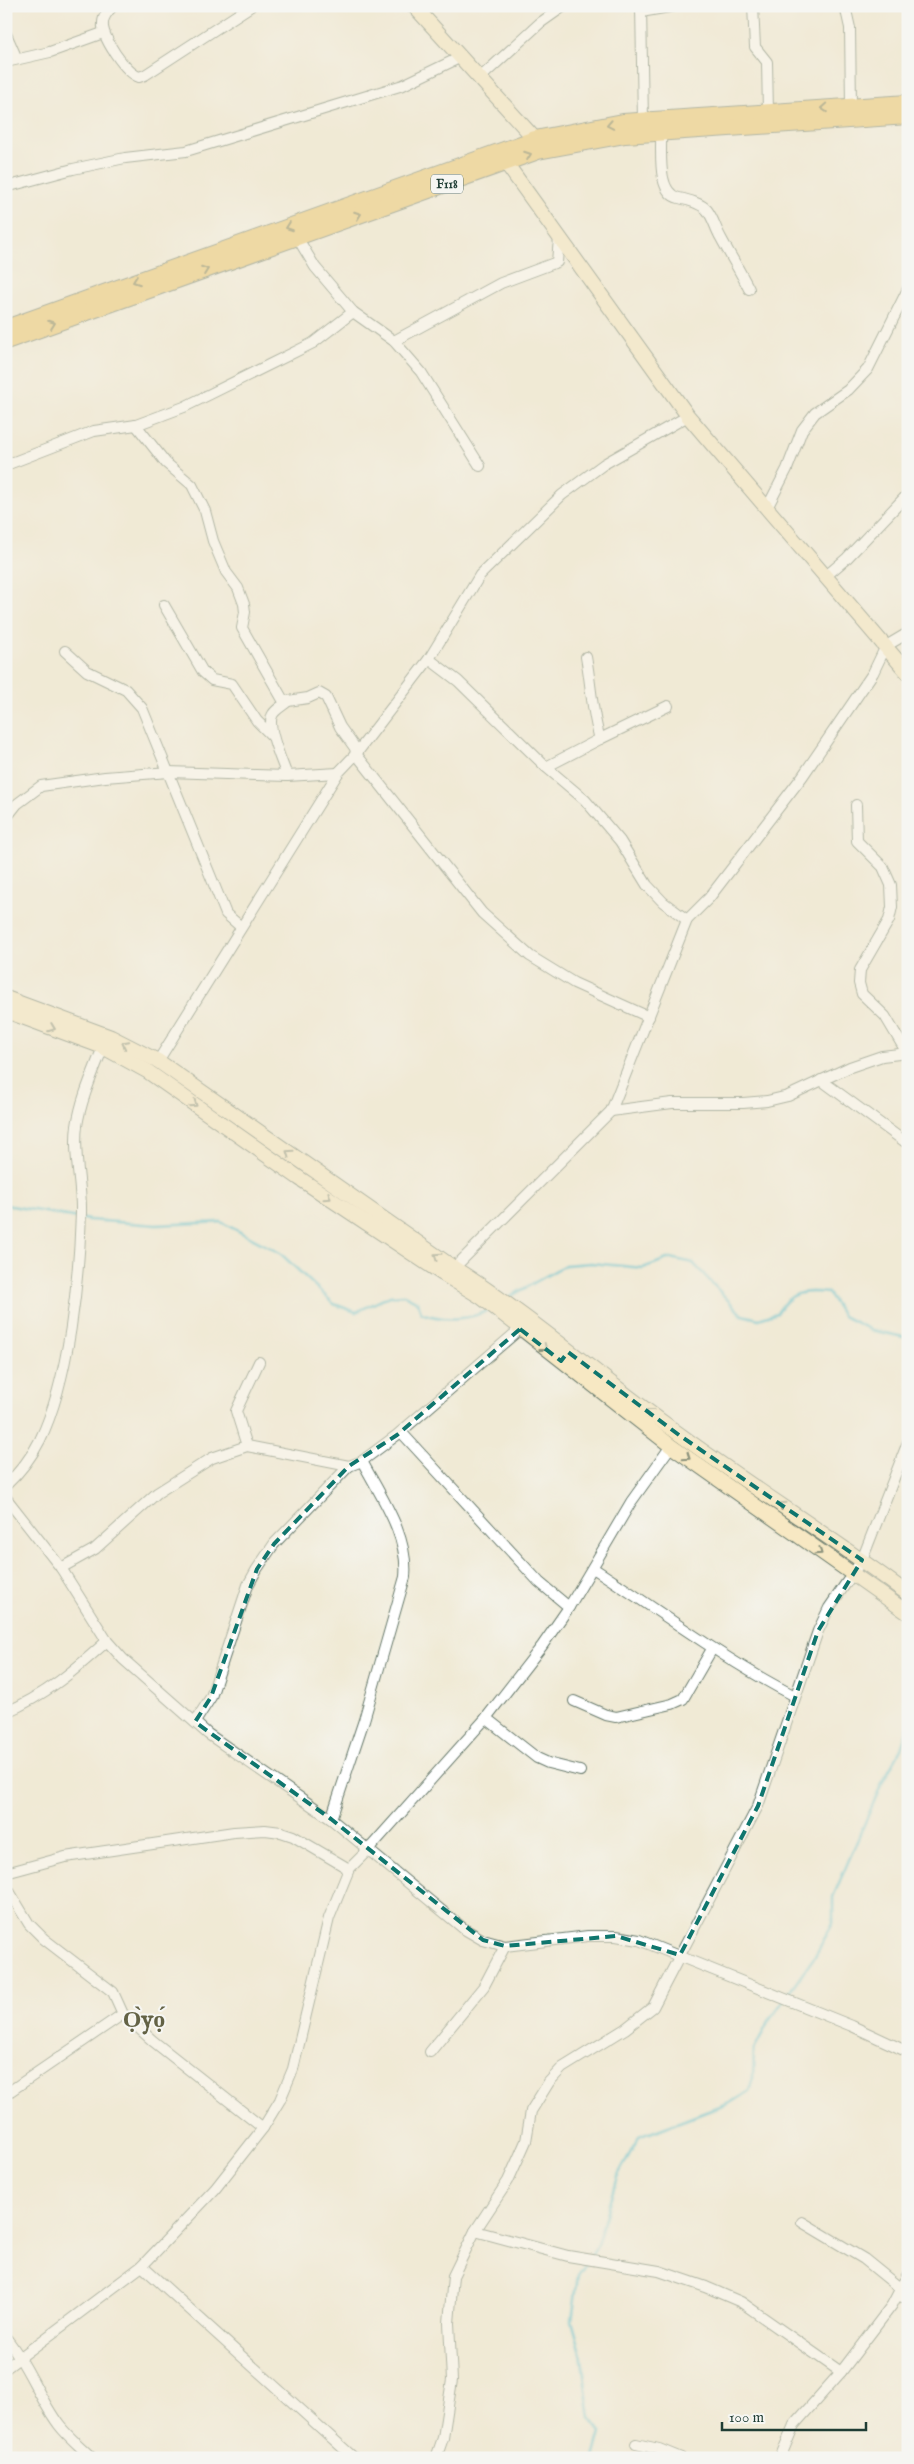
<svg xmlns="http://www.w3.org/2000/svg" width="914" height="2464" font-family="'IM FELL English',serif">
<rect width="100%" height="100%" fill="#f6f6f2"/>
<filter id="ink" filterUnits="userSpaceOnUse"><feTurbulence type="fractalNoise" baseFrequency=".02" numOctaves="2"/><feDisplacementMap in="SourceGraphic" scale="10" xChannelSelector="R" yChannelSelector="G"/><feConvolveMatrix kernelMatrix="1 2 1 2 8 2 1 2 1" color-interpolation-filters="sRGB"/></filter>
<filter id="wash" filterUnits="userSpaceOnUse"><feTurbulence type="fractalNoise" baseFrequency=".0096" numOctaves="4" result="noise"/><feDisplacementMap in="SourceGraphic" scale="20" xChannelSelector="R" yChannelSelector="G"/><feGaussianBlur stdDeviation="1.12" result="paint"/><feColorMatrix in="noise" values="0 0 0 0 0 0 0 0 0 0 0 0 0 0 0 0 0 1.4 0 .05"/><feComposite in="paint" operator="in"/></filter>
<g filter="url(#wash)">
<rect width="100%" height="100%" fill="#f0ead5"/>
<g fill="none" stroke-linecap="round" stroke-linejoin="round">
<!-- stream -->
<g stroke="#52bcce" stroke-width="3">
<path d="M 6,1205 L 89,1220 L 156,1225 L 221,1222 L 280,1253 L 334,1304 L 356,1312 L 390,1296 L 404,1295 L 418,1302 L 421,1313 C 443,1321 470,1321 490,1309"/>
<path d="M 506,1299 L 565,1265 L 591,1263 L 643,1268 L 670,1258 L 693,1263 L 742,1315 L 759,1319 L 777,1313 C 791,1291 803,1290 828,1293 L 843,1316 L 871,1330 L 908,1338"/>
<path d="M 591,2256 L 596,2248 L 617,2177 L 639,2137 L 730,2103 L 749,2091 L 753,2078 L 754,2049 L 769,2021 L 815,1956 L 833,1923 L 833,1897 L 882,1783 L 901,1749 L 908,1728"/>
<path d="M 587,2262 L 578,2275 L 572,2321 L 581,2352 L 590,2418 L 601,2432 L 594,2458"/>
</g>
</g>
</g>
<g filter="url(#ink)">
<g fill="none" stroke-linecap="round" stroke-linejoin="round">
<!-- minor casing -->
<g stroke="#687a6c" stroke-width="12">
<g id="minor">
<path d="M 113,6 C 108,11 103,16 103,23 C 101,37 126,73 139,77 L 145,75 L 251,6"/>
<path d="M 641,6 L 643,121"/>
<path d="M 753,6 L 755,47 L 767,62 L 768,112"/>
<path d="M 845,6 L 850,28 L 851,106"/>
<path d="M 641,12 L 675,6"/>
<path d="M 6,34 L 17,59"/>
<path d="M 6,62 L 50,52 L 103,33"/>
<path d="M 480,78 L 540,23 L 564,6"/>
<path d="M 661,132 C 662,150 656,193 679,198 C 688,200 701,203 707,210 C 714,219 715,228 721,238 C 730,255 740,271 749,289"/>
<path d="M 6,187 L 73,169 L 125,158 L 186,151 L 403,85 L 459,58"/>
<path d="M 297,237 L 315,267 L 353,312 L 394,341 L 421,372 L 480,466"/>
<path d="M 394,341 L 501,283 L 557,262 L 559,238"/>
<path d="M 136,425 L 166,463 L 192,485 L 205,511 L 213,541 L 226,572 L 238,588 L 244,604 L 245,612 L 242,628 L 283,700 L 288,701 C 284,705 276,709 273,714 C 265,726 283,763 287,776"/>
<path d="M 6,465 L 94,431 L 136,425 L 184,407 L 313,343 L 353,312"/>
<path d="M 767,508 L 787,469 L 802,430 L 815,413 L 848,390 L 868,369 L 908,289"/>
<path d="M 826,576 L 847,558 L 908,494"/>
<path d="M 164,605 L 203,672 L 212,680 L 232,684 L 257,721 L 272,736"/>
<path d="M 65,651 L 87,671 L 126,690 L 142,708 L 226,914 L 241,927"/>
<path d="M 429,659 L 458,681 L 546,767 L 585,800 L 620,841 L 647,885 L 663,902 L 687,920"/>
<path d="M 288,701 L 308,698 L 319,693 L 326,697 L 340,727 L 355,748 L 356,754 L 482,913 L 530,956 L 574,983 L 649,1017"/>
<path d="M 600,739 L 668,706"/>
<path d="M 546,767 L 600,739 C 592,714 591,684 586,657"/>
<path d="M 856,805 L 857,841 L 883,867 L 891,885 L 892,907 L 889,920 L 860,970 L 859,983 L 862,994 L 885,1016 L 907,1053"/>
<path d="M 6,818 L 17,804 L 41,786 L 105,777 L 169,772 L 287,776 L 338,773"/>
<path d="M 158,1061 L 338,773 L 356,754 L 429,659 L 480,575 L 562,495 L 604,464 L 688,416"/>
<path d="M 821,1080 L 908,1144"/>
<path d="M 611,1111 L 672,1103 L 743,1103 L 767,1101 L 788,1096 L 850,1067 L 882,1056 L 908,1053"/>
<path d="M 454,1268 L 611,1111 L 687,920 L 709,898 L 802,777 L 873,673 L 886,646 L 908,633"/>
<path d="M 401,1432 L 539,1582 L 569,1607"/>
<path d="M 247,1446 L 236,1411 L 259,1362"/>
<path d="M 6,1485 C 19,1473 32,1456 40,1440 C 69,1380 79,1280 81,1213 C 82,1185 73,1154 77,1126 C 81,1099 93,1073 103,1047"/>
<path d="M 6,1498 L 61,1568 L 107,1641 L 123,1659 L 208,1734 L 331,1819 L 464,1929 L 483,1940 L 505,1946 L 588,1936 L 616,1936 L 639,1940 L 852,2026 L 908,2052"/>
<path d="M 61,1568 L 95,1549 L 157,1493 L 212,1458 L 247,1446 L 349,1466"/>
<path d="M 593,1568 C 660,1611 724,1660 795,1696"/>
<path d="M 574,1701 L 606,1715 L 616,1717 L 672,1704 L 683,1699 L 712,1649"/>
<path d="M 6,1712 C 45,1696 76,1669 107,1641"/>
<path d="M 486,1718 L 537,1758 L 548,1763 L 580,1771"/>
<path d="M 195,1722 L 211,1697 L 248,1585 L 257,1569 L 274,1544 L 349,1466 L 362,1461 L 397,1435 L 520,1329"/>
<path d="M 331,1819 L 364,1720 L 405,1577 C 409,1536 381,1497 362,1461"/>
<path d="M 6,1873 L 65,1857 L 234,1832 L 265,1830 L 281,1832 L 293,1836 L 349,1869"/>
<path d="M 6,1886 L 29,1924 L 44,1939 L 113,1992 L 123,2014 L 153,2041 L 263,2128"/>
<path d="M 430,2052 L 484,1986 L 505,1946"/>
<path d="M 6,2094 L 123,2014"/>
<path d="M 802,2222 L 864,2259 L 901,2289"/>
<path d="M 475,2231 L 568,2256 L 659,2271 L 706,2287 L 741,2302 L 841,2372"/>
<path d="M 142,2266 L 354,2458"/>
<path d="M 898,2296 L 908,2298"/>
<path d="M 6,2338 C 29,2366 38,2397 59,2425 C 68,2437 81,2447 92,2458"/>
<path d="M 6,2368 L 142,2266 L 215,2189 L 263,2128 L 280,2100 L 293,2069 L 329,1918 L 349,1869 L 369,1849 L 486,1718 L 542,1646 L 569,1607 L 631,1502 L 671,1446"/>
<path d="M 636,2444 L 659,2449 L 681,2458"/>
<path d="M 436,2458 L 443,2438 L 452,2380 L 449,2323 L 453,2276 L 475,2231 L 508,2181 L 518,2159 L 526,2141 L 531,2111 L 549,2082 L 562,2068 L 625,2029 L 653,2007 L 758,1806 L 818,1631 L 829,1608 L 862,1560 L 908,1442"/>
<path d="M 780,2458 L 794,2425 L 841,2372 L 892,2305 L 908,2274"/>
</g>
</g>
<!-- secondary casing -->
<g stroke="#687a6c" stroke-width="16">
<g id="secondary">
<path d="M 414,6 L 535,139"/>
<path d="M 506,163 L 688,416 L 908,673"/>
<path d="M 6,998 L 111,1037 L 158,1061 L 454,1268 C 532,1317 604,1381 679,1434 C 754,1489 833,1538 908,1594"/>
<path d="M 6,1011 L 103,1047 L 147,1071 L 299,1178 L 443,1274 L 481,1297 L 671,1446 L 908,1613"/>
</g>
</g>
<!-- primary casing -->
<g stroke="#687a6c" stroke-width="18">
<g id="primary">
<path d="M 6,328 L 535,139 L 623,122 L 908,103"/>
<path d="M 6,341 L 538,151 L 625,135 L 908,116"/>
</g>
</g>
<!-- minor -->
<use href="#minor" stroke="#fff" stroke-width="10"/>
<!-- secondary -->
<use href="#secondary" stroke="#f7e8c3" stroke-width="14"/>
<!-- primary -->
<use href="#primary" stroke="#ecc569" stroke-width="16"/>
</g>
<!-- one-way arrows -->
<defs><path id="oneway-chevron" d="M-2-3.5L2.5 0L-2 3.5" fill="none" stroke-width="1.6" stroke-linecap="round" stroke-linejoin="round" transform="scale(1.25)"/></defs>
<g stroke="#7b7a4c">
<use href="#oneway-chevron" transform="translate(824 108) rotate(176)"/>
<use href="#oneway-chevron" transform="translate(610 125) rotate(169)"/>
<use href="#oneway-chevron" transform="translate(528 155) rotate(-20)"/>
<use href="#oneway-chevron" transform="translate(358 215) rotate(-20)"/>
<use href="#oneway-chevron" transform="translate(289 227) rotate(160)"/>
<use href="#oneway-chevron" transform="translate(205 270) rotate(-20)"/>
<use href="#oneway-chevron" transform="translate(136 281) rotate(160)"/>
<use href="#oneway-chevron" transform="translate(52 324) rotate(-20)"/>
</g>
<g stroke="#8b927c">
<use href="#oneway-chevron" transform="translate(52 1028) rotate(21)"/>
<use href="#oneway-chevron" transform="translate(125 1044) rotate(-153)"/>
<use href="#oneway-chevron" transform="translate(194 1104) rotate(35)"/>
<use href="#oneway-chevron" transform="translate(289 1153) rotate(-145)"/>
<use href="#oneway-chevron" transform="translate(328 1197) rotate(34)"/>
<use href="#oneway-chevron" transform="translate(437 1256) rotate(-145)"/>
<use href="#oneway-chevron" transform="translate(544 1348) rotate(38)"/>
<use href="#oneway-chevron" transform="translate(649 1412) rotate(-143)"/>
<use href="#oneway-chevron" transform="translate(687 1457) rotate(35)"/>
<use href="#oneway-chevron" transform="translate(782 1505) rotate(-146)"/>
<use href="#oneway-chevron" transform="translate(819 1552) rotate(35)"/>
</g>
</g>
<!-- marked area -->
<path d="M0 0H914V2464H0ZM 520,1329 L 561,1361 L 568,1352 L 679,1435 L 862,1560 L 818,1631 L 758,1806 L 680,1955 L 616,1936 L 505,1946 L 483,1940 L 331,1819 L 195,1722 L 211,1697 L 257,1569 L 274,1544 L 349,1466 L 397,1435 Z" fill="#f0ead5" fill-opacity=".55" fill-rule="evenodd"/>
<path fill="none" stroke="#0f766e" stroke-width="4" stroke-dasharray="10 6" stroke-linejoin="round" d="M 520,1329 L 561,1361 L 568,1352 L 679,1435 L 862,1560 L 818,1631 L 758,1806 L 680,1955 L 616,1936 L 505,1946 L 483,1940 L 331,1819 L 195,1722 L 211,1697 L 257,1569 L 274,1544 L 349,1466 L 397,1435 Z"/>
<g text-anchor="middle" stroke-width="4" stroke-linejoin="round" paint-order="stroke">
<!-- shield labels -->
<rect fill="#f6f6f2" stroke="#60746d" stroke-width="1" x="431" y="174.5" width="32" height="19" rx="4"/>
<g font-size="12" font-weight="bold" fill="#1f3d34">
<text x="447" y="188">F118</text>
</g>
<!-- town labels -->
<g font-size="24" font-weight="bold" fill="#636245" stroke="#f6f6f2">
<text x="144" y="2027">Ọ̀yọ́</text>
</g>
</g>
<!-- margin -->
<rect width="914" height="2464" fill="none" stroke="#f6f6f2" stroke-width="25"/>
<!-- scale -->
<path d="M722 2422v8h144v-8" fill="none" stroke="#1f3d34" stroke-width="2.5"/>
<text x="729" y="2422" font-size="15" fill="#1f3d34" stroke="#f6f6f2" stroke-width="4" paint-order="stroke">100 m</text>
</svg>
